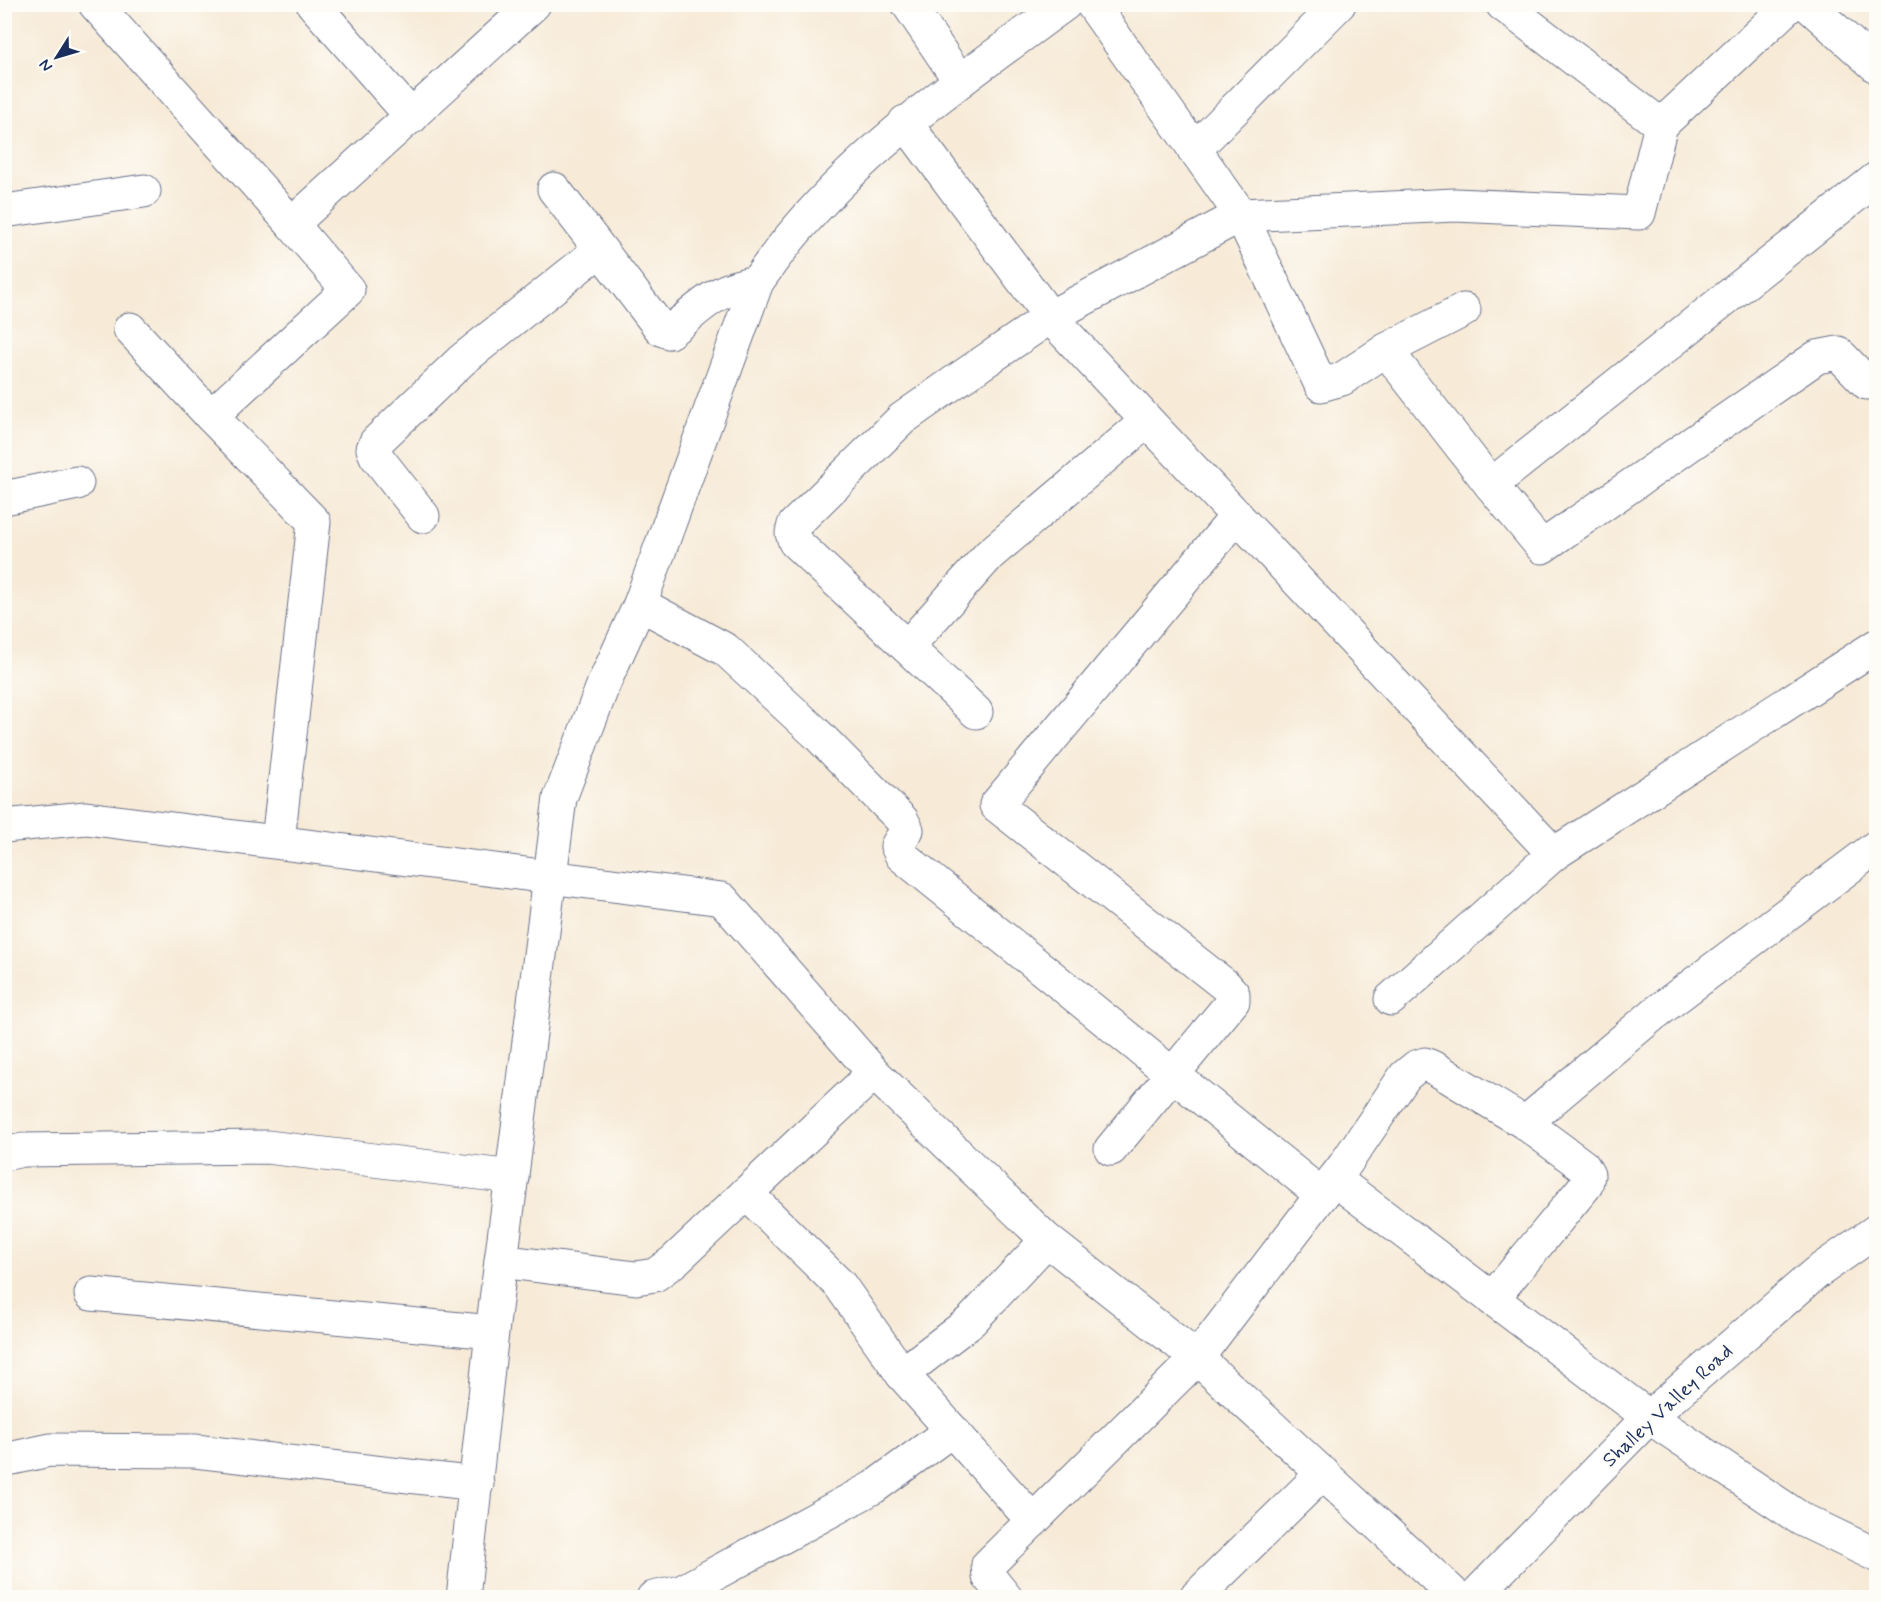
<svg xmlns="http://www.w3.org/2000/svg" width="1881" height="1602" font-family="Mynerve,sans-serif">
<rect width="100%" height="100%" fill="#fdfcf7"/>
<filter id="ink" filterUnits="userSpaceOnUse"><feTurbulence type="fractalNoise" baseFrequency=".0167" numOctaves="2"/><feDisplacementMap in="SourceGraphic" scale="12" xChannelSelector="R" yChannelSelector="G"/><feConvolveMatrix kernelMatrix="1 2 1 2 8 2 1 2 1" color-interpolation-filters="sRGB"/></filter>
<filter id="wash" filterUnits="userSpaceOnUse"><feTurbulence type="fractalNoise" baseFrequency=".008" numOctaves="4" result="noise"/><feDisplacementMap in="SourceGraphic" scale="24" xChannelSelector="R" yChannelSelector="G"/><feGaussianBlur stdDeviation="1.35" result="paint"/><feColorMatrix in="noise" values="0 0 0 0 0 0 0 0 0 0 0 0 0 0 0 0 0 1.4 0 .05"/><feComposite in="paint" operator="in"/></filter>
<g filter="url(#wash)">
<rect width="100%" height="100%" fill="#f7ead7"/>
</g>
<g filter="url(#ink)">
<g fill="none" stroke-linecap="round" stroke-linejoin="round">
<!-- minor casing -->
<g stroke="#687088" stroke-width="35">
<g id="minor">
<path d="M 95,4 L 292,224 L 534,4"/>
<path d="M 313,4 L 412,117"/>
<path d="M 908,4 L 960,81"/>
<path d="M 1092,4 L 1241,215 L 1321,385 L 1342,379 L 1386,350 L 1464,310"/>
<path d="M 1807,4 L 1876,66"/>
<path d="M 905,122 L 1050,317 L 1554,854"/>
<path d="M 1661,125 L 1791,4"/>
<path d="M 1194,150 L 1339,4"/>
<path d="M 554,189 L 661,329 L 669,332 C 702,307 713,289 757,282"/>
<path d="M 4,211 L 144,191"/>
<path d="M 130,329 L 211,416 L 348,290 L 292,224"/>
<path d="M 1386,350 L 1491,485 L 1876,179"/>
<path d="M 211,416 L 314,522 L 278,841"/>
<path d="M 1491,485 L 1542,547 L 1817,357 L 1838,353 L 1867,383 L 1876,378"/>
<path d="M 4,498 L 77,483"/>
<path d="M 423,516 L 376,456 L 373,449 L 376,442 L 462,360 L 600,250"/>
<path d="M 640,604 L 726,650 L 816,733 L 902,820 L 907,830 L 897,846 L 902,856 L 1322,1195"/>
<path d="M 907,647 L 989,555 L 1147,421"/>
<path d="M 976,712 L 795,542 L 792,533 L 794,525 L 902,419 L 953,383 L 1050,317 L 1241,215 L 1455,205 L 1639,213 L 1661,125 L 1502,4"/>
<path d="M 4,826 L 86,818 L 722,899 L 874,1073 L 1047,1240 L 1197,1358 L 1458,1598"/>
<path d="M 1391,999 L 1554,854 L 1876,646"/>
<path d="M 1111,1149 L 1233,1001 L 1233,994 L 1226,986 L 996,805 L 1237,516"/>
<path d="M 4,1154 L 23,1150 L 267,1147 L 512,1177"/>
<path d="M 1334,1179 L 1649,1417 L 1801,1519 L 1876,1555"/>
<path d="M 746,1193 L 840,1285 L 902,1374 L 1033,1521"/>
<path d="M 501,1261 L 636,1278 L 655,1275 L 674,1261 L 874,1073"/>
<path d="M 91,1294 L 492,1332"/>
<path d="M 1492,1299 L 1586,1185 L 1588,1175 L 1583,1166 L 1525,1123"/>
<path d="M 902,1374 L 971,1321 L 1047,1240"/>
<path d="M 4,1460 L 50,1450 L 195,1451 L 477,1484"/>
<path d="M 463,1598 L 492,1332 L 560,798 L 604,683 L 640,604 L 757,282 C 836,165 953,86 1065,4"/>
<path d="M 653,1598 L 681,1592 L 874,1487 L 952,1430"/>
<path d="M 1006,1598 L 989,1577 L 988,1565 L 1197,1358 L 1344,1166 L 1405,1076 L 1416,1067 L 1425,1064 L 1436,1069 L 1525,1123 L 1654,1014 L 1876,847"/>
<path d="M 1195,1598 L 1323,1473"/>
<path d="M 1473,1598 L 1649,1417 L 1816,1273 L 1876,1231"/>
</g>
</g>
<!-- minor -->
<use href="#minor" stroke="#fff" stroke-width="33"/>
</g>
</g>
<g text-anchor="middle" stroke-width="4.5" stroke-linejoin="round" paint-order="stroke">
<!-- street labels -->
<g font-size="20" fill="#1b2f5e" stroke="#fdfcf7">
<text transform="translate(1667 1405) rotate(-43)" y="7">Shalley Valley Road</text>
</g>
</g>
<!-- margin -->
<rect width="1881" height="1602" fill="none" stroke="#fdfcf7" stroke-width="24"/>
<!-- north arrow -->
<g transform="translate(57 57) rotate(233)" stroke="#fdfcf7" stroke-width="4.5" paint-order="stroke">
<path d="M0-4.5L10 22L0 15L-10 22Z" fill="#1b2f5e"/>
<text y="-9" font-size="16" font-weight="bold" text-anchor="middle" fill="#1b2f5e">N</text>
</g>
</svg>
